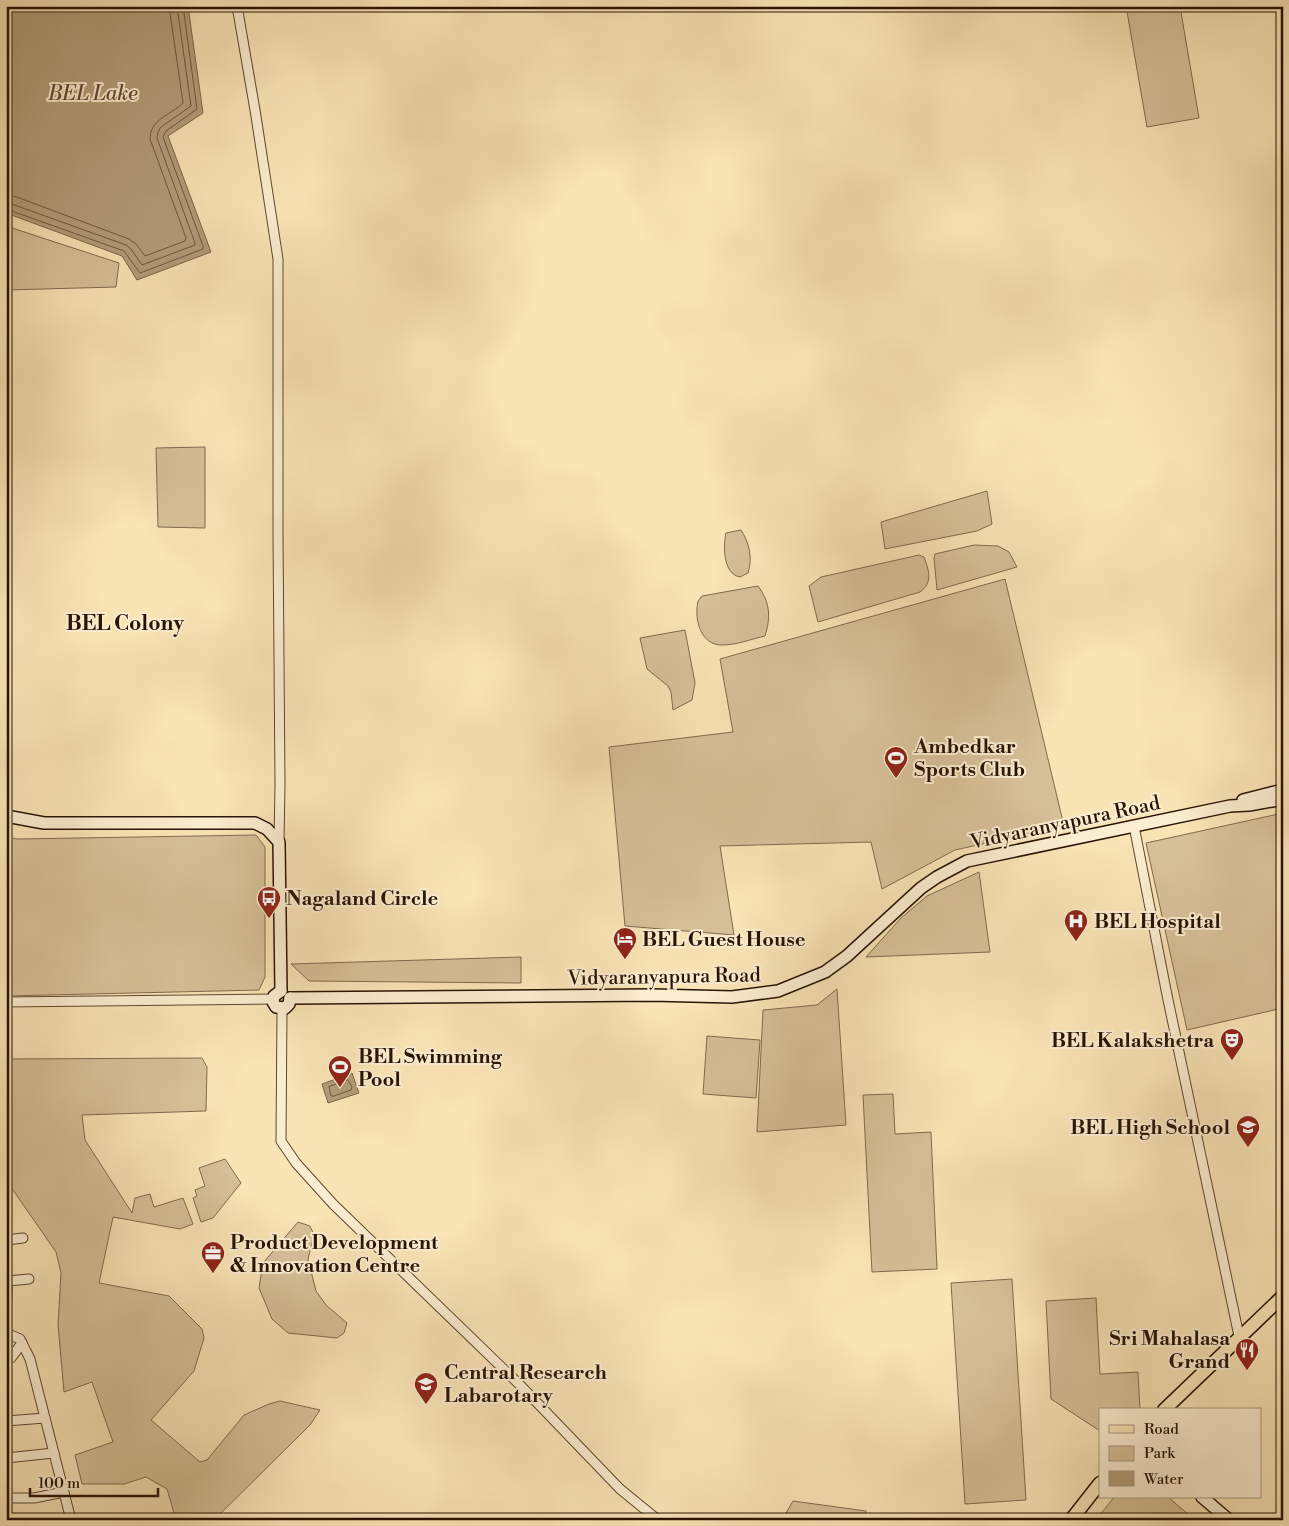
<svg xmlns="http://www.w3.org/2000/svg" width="1289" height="1526" font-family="'Libre Bodoni',serif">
<rect width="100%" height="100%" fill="#f9e4b6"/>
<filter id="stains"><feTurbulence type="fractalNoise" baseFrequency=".004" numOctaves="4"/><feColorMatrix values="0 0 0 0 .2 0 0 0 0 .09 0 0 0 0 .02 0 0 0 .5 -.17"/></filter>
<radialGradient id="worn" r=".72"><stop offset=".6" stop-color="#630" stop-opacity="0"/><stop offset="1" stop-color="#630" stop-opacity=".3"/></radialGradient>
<!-- green -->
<g fill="#d6c098" stroke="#806a4e">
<path d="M 1126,6 L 1180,6 L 1199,118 L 1147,127 Z"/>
<path d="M 6,226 L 119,263 L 116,287 L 6,290 Z"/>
<path d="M 205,447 L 205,528 L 158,527 L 156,448 Z"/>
<path d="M 987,491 L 992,524 L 977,531 L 885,549 L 881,522 Z"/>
<path d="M 741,530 C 749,542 753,558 748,573 L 740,577 C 723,574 723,546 726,533 Z"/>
<path d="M 974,545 L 998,546 L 1009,552 L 1017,567 L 937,590 L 934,558 L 935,554 Z"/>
<path d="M 919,555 L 924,557 C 929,570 933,583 920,592 L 818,622 L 809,586 L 821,577 Z"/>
<path d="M 1005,579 L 1064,826 L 955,850 L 882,889 L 871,842 L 720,846 L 734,935 L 625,926 L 609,747 L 733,732 L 720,659 Z"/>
<path d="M 758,586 C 770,602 771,617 765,636 C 752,639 736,645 723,645 C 700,646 694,618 698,601 L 702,596 Z"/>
<path d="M 685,630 L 695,683 L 692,700 L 673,710 L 671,692 L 668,686 L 647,669 L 640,638 Z"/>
<path d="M 1283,813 L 1283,1008 L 1187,1030 L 1146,843 Z"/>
<path d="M 256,835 L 265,847 L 265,977 L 259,990 L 6,996 L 6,837 L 18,839 Z"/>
<path d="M 979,872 L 990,952 L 866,957 L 901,918 L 927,896 Z"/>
<path d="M 521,957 L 521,983 L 309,981 L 291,964 Z"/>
<path d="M 837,989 L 846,1125 L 757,1132 L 763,1010 L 817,1005 Z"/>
<path d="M 707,1036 L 760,1040 L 756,1098 L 703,1094 Z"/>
<path d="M 202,1058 L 207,1067 L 206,1111 L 82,1115 L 85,1140 L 132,1213 L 135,1198 L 150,1194 L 154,1207 L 183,1198 L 193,1224 L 180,1229 L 113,1217 L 99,1283 L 169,1296 L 202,1329 L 204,1338 L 194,1371 L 151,1420 L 200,1462 L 207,1460 L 244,1415 L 269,1404 L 280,1401 L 320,1410 L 310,1425 L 214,1520 L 176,1520 L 167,1489 L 146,1477 L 124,1484 L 82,1484 L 75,1455 L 113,1442 L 92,1382 L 64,1392 L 58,1325 L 61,1273 L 56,1252 L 6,1180 L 6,1059 Z"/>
<path d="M 893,1094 L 895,1134 L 931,1132 L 937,1269 L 872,1272 L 863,1095 Z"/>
<path d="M 225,1159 L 241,1183 L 213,1218 L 201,1222 L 193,1198 L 197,1196 L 195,1190 L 205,1186 L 199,1168 Z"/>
<path d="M 298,1222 L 310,1226 L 314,1235 L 308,1259 L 316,1291 L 326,1305 L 347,1323 L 344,1333 L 337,1338 L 288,1333 L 272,1319 L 259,1288 L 263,1263 Z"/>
<path d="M 1012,1279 L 1026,1500 L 965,1504 L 951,1283 Z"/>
<path d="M 1096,1298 L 1100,1374 L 1138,1372 L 1140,1410 L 1100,1410 L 1100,1431 L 1051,1399 L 1046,1301 Z"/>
<path d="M 1114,1497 L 1168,1497 L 1189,1515 L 1185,1520 L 1096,1520 Z"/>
<path d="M 793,1501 L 866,1511 L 866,1520 L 782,1520 Z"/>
</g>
<!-- water -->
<g fill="#b29d79" stroke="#7b664a">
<path d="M 6,6 L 188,6 L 203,113 L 168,136 L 211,252 L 137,280 L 122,256 L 6,213 Z"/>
<path d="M 352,1073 L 359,1093 L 328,1103 L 322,1084 Z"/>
</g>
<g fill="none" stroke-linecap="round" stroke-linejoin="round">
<!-- shore -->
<g stroke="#6e583e" stroke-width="1">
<path d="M 6,195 L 14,196 L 129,239 L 136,244 L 145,256 L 185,241 L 186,238 L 150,139 C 150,119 171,115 183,103 L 169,6"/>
<path d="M 6,202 L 126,245 L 131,249 L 142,265 L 195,245 L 195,243 L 157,138 L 158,132 L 161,127 L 191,106 L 177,6"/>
<path d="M 6,209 L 124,251 L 140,273 L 203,249 L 203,246 L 163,137 L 166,131 L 197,109 L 183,6"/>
<path d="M 348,1080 L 352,1087 L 351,1090 L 334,1096 L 331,1096 L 329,1087 Z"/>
</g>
<!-- street casing -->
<g stroke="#5d4730" stroke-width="11">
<g id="street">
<path d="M 237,6 L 255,110 L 278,259 L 278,534 L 280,784 L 279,842"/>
<path d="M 1134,826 L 1167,995 L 1239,1336"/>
<path d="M 6,1002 L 273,999"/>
<path d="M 282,1009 L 281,1141 L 296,1163 L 333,1204 L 521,1386 L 620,1489 L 658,1520"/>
<path d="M 6,1240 L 23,1238"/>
<path d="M 6,1280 L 8,1281 L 6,1311"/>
<path d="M 8,1281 L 29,1279"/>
<path d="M 6,1333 L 20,1339 L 30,1359 L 71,1520"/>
<path d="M 6,1360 L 11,1358 L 22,1343"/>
<path d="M 6,1421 L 45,1418"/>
<path d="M 6,1458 L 54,1453"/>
<path d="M 6,1498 L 34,1498 L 64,1492"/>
</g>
</g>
<!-- secondary casing -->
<g stroke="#291304" stroke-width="14">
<g id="secondary">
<path d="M 1243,800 L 1283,790"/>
<path d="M 6,816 L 44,823 L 255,823 L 267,829 L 279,842 L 281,991"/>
<path d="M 281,991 L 274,996 L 273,1002 L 276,1007 L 285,1008 L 289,1004 L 290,998"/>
<path d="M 290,998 L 652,995 L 732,997 L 778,991 L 825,972 L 847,956 L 921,888 L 937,877 L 967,861 L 1230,806 L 1249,805 L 1283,799"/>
<path d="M 1202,1497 L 1229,1520"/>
</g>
</g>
<!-- primary casing -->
<g stroke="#291304" stroke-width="15">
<g id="primary">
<path d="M 1164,1410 L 1283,1296"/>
<path d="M 1071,1520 L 1100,1483"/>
</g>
</g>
<!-- street -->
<use href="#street" stroke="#fbedd0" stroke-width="9"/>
<!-- secondary -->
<use href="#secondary" stroke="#fbedd0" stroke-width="11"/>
<!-- primary -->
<use href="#primary" stroke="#f9e4b6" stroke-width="12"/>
</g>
<!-- icons -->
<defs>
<g id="stadium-pin" transform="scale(1.25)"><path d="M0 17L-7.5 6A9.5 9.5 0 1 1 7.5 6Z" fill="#8f2418" stroke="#fbedd0"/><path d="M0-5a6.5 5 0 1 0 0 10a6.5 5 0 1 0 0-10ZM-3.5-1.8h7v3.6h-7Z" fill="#fff"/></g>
<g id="bus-pin" transform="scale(1.25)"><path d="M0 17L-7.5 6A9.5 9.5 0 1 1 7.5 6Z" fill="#8f2418" stroke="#fbedd0"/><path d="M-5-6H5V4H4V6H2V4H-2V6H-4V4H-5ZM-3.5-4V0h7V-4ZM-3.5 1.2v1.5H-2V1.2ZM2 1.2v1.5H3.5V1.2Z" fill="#fff"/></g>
<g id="hospital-pin" transform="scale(1.25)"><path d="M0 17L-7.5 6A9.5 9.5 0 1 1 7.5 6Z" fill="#8f2418" stroke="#fbedd0"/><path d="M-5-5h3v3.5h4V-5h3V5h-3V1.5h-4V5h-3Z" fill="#fff"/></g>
<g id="hotel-pin" transform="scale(1.25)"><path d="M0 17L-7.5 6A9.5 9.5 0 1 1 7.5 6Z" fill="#8f2418" stroke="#fbedd0"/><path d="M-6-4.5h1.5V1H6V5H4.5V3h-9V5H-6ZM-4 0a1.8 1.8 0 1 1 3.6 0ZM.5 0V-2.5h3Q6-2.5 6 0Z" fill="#fff"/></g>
<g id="theatre-pin" transform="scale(1.25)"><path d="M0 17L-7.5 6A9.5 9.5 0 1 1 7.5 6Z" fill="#8f2418" stroke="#fbedd0"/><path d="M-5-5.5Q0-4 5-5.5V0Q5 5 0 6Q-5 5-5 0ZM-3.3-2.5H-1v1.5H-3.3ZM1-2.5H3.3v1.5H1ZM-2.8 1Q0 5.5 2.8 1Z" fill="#fff"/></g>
<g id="school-pin" transform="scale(1.25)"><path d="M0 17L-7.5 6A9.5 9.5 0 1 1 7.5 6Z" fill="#8f2418" stroke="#fbedd0"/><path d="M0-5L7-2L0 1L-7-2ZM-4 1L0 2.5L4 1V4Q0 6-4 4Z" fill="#fff"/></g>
<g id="office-pin" transform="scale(1.25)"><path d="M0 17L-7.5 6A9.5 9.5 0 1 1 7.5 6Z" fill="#8f2418" stroke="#fbedd0"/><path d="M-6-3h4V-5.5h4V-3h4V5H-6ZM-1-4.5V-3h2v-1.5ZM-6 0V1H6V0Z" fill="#fff"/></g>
<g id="restaurant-pin" transform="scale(1.25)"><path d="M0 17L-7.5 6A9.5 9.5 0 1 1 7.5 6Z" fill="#8f2418" stroke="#fbedd0"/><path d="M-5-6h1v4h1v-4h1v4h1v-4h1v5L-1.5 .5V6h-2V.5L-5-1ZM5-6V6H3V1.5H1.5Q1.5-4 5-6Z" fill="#fff"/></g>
<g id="university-pin" transform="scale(1.25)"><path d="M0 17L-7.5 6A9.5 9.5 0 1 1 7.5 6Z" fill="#8f2418" stroke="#fbedd0"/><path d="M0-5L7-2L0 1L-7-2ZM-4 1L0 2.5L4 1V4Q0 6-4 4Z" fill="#fff"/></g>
</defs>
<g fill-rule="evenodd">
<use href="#stadium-pin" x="896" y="758"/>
<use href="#bus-pin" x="269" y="898"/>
<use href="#hospital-pin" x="1076" y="921"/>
<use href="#hotel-pin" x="625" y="939"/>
<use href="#theatre-pin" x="1232" y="1040"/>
<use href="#stadium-pin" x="340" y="1067"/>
<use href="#school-pin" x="1248" y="1127"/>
<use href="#office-pin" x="213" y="1253"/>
<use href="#restaurant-pin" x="1247" y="1350"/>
<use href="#university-pin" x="426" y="1384"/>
</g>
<g text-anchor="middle" stroke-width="4" stroke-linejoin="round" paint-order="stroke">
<!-- poi labels -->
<g font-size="20" font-weight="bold" fill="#291304" stroke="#fbedd0" text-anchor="start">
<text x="914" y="753">Ambedkar<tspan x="914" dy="23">Sports Club</tspan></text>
<text x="286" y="905">Nagaland Circle</text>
<text x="1094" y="928">BEL Hospital</text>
<text x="642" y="946">BEL Guest House</text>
<text x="1214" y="1047" text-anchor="end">BEL Kalakshetra</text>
<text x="358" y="1063">BEL Swimming<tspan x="358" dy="23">Pool</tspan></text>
<text x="1230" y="1134" text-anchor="end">BEL High School</text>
<text x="230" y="1249">Product Development<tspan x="230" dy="23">&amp; Innovation Centre</tspan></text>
<text x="1230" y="1345" text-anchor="end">Sri Mahalasa<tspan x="1230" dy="23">Grand</tspan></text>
<text x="444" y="1379">Central Research<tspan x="444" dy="23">Labarotary</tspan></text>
</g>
<!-- street labels -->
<g font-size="20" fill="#291304" stroke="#fbedd0">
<text transform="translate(1065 822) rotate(-12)" y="7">Vidyaranyapura Road</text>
<text transform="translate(664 976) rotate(-1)" y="7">Vidyaranyapura Road</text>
</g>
<!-- water labels -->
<g font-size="21" font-style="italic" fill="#604a33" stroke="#fbedd0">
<text x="93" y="100">BEL Lake</text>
</g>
<!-- neighbourhood labels -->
<g font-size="21" font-weight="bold" fill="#291304" stroke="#fbedd0">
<text x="125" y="630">BEL Colony</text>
</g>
</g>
<!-- margin -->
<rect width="1289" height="1526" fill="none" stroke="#f9e4b6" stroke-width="25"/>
<rect x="8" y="8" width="1274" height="1511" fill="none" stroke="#291304" stroke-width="2.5"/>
<rect x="12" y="12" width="1264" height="1501" fill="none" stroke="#291304"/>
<!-- legend -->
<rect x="1099" y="1408" width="162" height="90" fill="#fbedd0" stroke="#a7967e"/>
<rect x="1109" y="1425" width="25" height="8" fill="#f9e4b6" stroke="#a7967e"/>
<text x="1144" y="1434" font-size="15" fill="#291304">Road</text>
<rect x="1109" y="1446" width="25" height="15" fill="#d6c098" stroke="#a7967e"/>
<text x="1144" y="1458" font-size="15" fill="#291304">Park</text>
<rect x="1109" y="1471" width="25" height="15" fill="#b29d79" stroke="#a7967e"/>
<text x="1144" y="1484" font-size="15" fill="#291304">Water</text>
<!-- scale -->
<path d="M30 1488v8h128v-8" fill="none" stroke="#291304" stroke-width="2.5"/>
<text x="38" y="1488" font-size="15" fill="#291304" stroke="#fbedd0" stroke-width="4" paint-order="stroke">100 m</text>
<rect width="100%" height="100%" filter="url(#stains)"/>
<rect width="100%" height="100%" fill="url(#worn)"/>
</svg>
